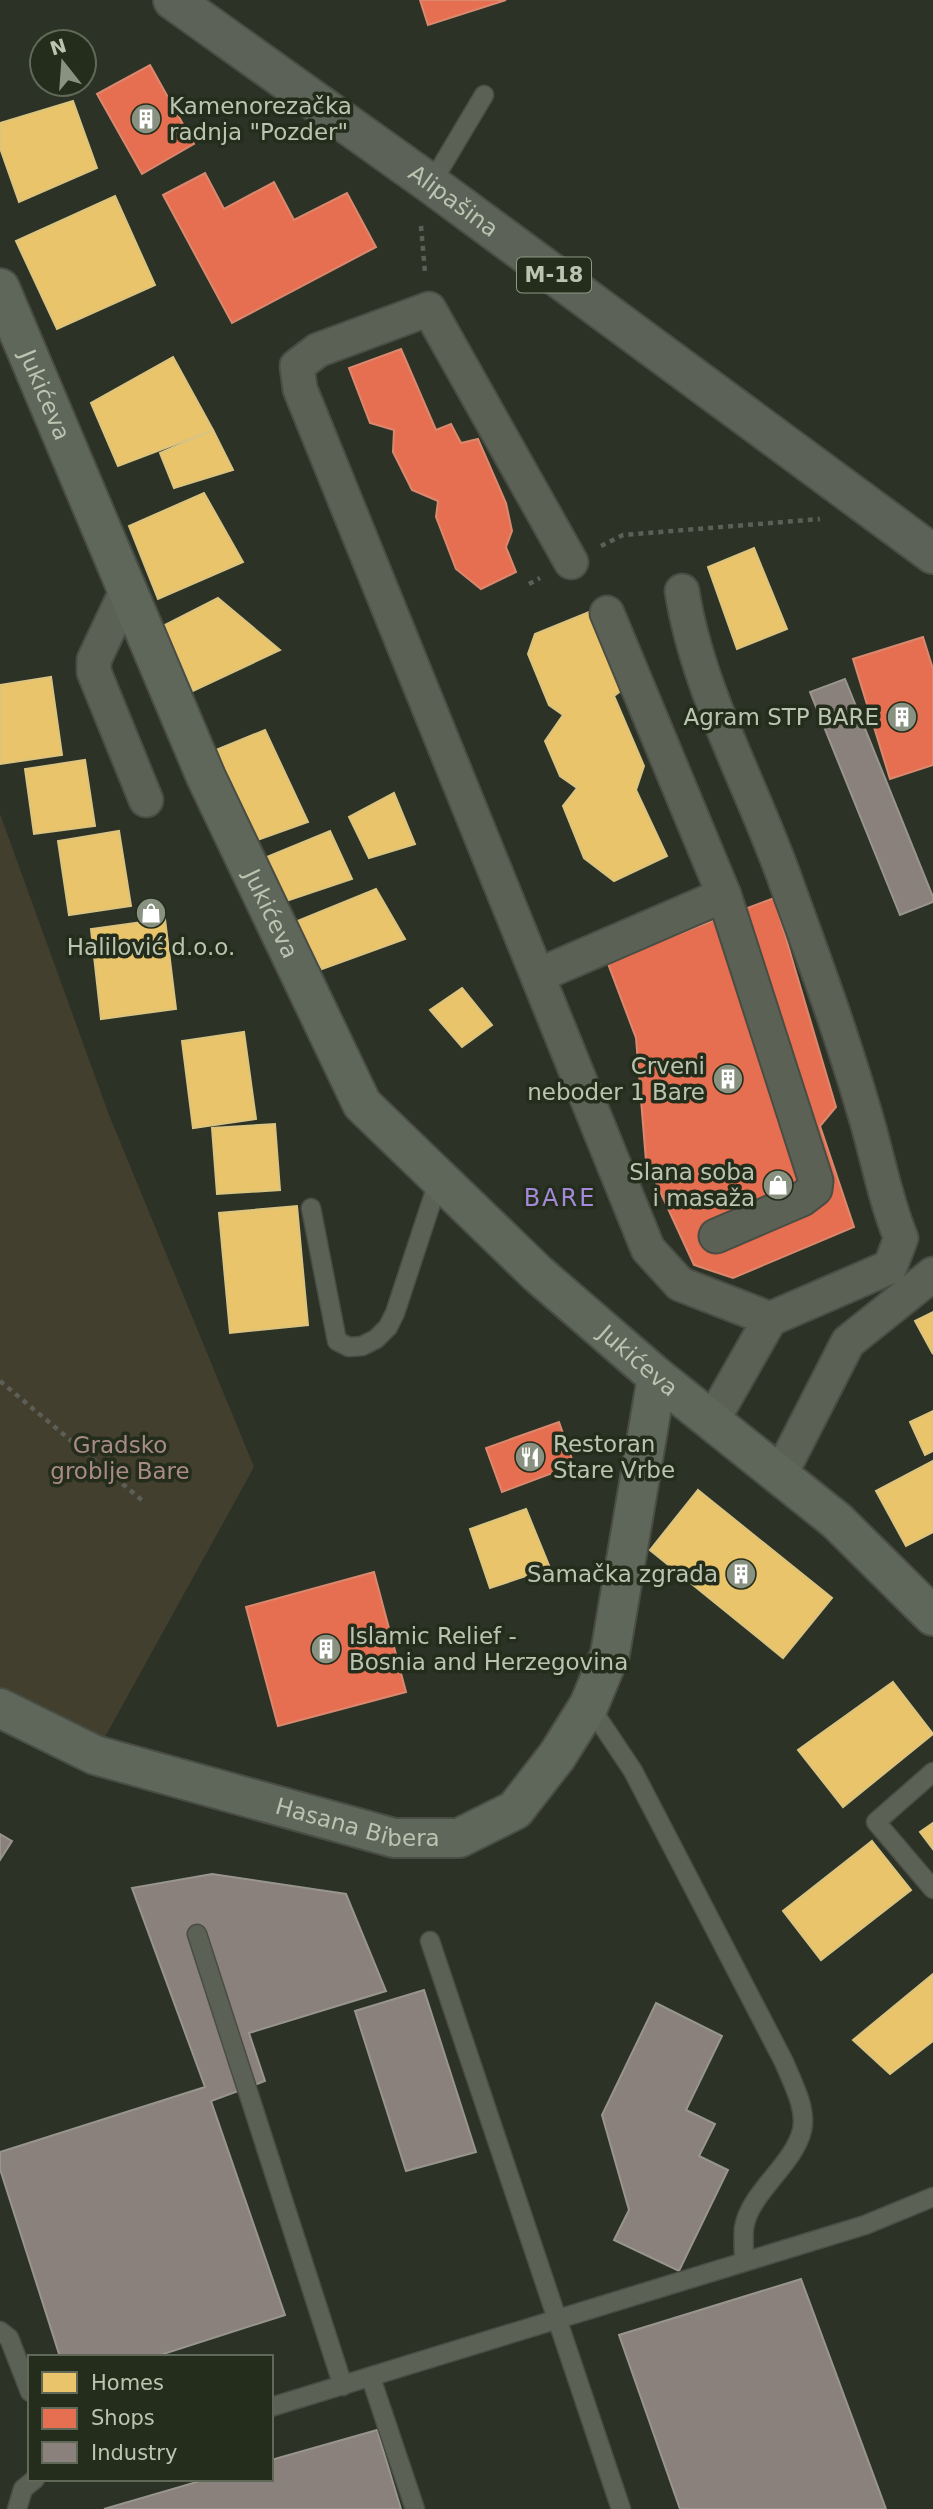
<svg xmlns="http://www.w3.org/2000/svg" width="933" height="2509" font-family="'DejaVu Sans',sans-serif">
<rect width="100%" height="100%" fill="#2d3227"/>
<!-- green -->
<path fill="#433f2e" d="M 0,814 L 109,1115 L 254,1467 L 95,1755 L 0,1689 Z"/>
<!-- homes -->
<g fill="#e9c46a" stroke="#dbc47f" stroke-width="2">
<path d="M 73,101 L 97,168 L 19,202 L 0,148 L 0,123 Z"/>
<path d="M 115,196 L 155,285 L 57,329 L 16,241 Z"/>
<path d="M 173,357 L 213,430 L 118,466 L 91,403 Z"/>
<path d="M 213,430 L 233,470 L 174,488 L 160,453 Z"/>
<path d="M 204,493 L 243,562 L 158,599 L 129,526 Z"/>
<path d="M 754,548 L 787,629 L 737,649 L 708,567 Z"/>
<path d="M 218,598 L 280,650 L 193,691 L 163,626 Z"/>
<path d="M 589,612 L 622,690 L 614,696 L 644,766 L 636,790 L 667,856 L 614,881 L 584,858 L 563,806 L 577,788 L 560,776 L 545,741 L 563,715 L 549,705 L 528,654 L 535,634 Z"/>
<path d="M 51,677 L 62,755 L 0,764 L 0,685 Z"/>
<path d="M 265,730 L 308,822 L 252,842 L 211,752 Z"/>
<path d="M 85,760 L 95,826 L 34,834 L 25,769 Z"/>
<path d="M 394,793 L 415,844 L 369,858 L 349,817 Z"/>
<path d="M 119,831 L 131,906 L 69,915 L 58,841 Z"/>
<path d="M 330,831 L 352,879 L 286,901 L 262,859 Z"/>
<path d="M 376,889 L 405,939 L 322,969 L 295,922 Z"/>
<path d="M 165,919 L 176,1009 L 101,1019 L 91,929 Z"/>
<path d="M 728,956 L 753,1016 L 737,1022 L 775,1111 L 758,1118 L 791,1195 L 735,1218 L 710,1161 L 719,1157 L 688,1090 L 699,1068 L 672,996 L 677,978 Z"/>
<path d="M 462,988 L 492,1025 L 462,1047 L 430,1010 Z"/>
<path d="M 244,1032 L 256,1119 L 193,1128 L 182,1041 Z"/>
<path d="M 275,1124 L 280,1190 L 217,1194 L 212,1128 Z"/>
<path d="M 297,1206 L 308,1325 L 230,1333 L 219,1213 Z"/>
<path d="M 933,1312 L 933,1354 L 915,1321 Z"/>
<path d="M 933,1411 L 933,1451 L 925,1455 L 910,1422 Z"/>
<path d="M 933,1461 L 933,1532 L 906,1546 L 876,1491 Z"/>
<path d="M 698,1490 L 832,1598 L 783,1658 L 650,1550 Z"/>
<path d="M 526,1509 L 550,1568 L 490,1588 L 470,1529 Z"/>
<path d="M 893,1682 L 933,1734 L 843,1807 L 798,1750 Z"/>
<path d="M 933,1823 L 933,1849 L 920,1832 Z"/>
<path d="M 872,1841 L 911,1890 L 821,1960 L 783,1911 Z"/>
<path d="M 933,1974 L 933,2041 L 890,2074 L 853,2040 Z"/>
</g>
<!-- shops -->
<g fill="#e76f51" stroke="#da886e" stroke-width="2">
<path d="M 420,0 L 506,0 L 428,25 Z"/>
<path d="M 150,65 L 194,144 L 142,174 L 97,94 Z"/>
<path d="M 205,173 L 224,209 L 274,182 L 294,220 L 347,193 L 376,247 L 232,323 L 163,195 Z"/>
<path d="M 401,349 L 436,430 L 451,424 L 461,443 L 478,439 L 506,503 L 512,531 L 506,547 L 516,572 L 481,589 L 456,569 L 436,517 L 438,501 L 412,490 L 393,452 L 394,430 L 370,423 L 349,368 Z"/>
<path d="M 923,637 L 933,669 L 933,765 L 890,779 L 853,659 Z"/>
<path d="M 774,898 L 836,1107 L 820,1126 L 854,1227 L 733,1278 L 694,1265 L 646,1161 L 636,1038 L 607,961 Z"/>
<path d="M 559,1422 L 574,1465 L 502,1492 L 486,1448 Z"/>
<path d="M 374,1572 L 406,1692 L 278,1726 L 246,1607 Z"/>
</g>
<!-- industry -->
<g fill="#8a817c" stroke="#98958c" stroke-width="2">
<path d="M 845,679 L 933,897 L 933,902 L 900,915 L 810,692 Z"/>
<path d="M 0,1834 L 12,1841 L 0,1860 Z"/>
<path d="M 212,1874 L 346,1894 L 386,1991 L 249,2033 L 265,2081 L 211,2101 L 285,2315 L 154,2357 L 60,2357 L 0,2169 L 0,2152 L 205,2087 L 132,1888 Z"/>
<path d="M 424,1990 L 476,2152 L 406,2171 L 355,2011 Z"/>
<path d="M 656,2003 L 722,2036 L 686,2110 L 715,2124 L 699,2156 L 728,2170 L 679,2271 L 614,2240 L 629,2210 L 602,2115 Z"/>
<path d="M 801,2279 L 886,2509 L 680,2509 L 619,2335 Z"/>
<path d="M 377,2430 L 401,2509 L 104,2509 L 207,2479 L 271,2479 L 271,2460 Z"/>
</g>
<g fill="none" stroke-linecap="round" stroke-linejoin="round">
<!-- lane casing -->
<g stroke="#494d44" stroke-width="21">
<g id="lane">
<path d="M 431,184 L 484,95"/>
<path d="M 311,1208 L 337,1341 L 349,1347 L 362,1346 L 376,1339 L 388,1327 L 395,1313 L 439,1179"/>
<path d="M 589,1705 L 633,1771 L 784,2062 C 792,2082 807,2108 802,2130 C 794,2165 749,2193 744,2228 C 743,2238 744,2250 744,2261"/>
<path d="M 933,1772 L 876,1822 L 933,1889"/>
<path d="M 197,1934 L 343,2386"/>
<path d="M 430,1941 L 621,2509"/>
<path d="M 0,2331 L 9,2338 L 30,2392"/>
<path d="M 371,2378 L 415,2509"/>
<path d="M 271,2407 L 865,2225 L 933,2197"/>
<path d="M 17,2509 L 23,2489 L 35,2479"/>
</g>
</g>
<!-- street casing -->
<g stroke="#494d44" stroke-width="37">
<g id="street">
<path d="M 571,562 L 429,309 L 318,350 L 297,366 L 300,389 L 648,1249 L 680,1284 L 770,1319"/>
<path d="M 127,590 L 94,660 L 94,672 L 146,800"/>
<path d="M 682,591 C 698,693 753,787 787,885 C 814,959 842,1035 864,1111 C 877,1153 884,1197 901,1238 L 890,1267 L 770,1319 L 712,1421"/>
<path d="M 539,975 L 724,895 L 607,613"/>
<path d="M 716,1236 L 802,1199 L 815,1189 L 816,1181 L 724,895"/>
<path d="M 781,1473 L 848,1342 L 933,1274"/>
</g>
</g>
<!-- secondary casing -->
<g stroke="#494d44" stroke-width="42">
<g id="secondary">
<path id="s1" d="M 0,288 L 206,777 L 362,1104 L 538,1274 L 657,1377 L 837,1521 L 933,1616"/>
<path id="s2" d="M 0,1708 L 95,1755 L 394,1838 L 459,1838 L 515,1810 L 557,1756 L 589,1705 L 610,1654 L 657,1377"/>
</g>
</g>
<!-- primary casing -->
<g stroke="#4a4f44" stroke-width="42">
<g id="primary">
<path id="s3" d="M 173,0 L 431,184 L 933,554"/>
</g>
</g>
<!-- path -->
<g stroke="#5c5f56" stroke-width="4.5" stroke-dasharray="5 5" stroke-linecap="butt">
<path d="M 421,226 L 425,273"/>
<path d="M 601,546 L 623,535 L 820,519"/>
<path d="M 529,584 L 540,578"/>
<path d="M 0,1381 L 143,1501"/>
</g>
<!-- lane -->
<use href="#lane" stroke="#5c6156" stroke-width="18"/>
<!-- street -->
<use href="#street" stroke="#5c6156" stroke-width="33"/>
<!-- secondary -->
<use href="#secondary" stroke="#5f665a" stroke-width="38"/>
<!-- primary -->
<use href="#primary" stroke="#5d6258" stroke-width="38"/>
</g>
<!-- icons -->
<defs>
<g id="building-disc" transform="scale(1.575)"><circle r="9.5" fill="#899180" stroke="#242d1b"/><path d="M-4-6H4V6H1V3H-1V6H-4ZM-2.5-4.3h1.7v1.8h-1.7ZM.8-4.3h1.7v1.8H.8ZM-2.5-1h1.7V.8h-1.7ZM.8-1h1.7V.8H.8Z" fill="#fff"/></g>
<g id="shop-disc" transform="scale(1.575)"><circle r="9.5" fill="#899180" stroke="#242d1b"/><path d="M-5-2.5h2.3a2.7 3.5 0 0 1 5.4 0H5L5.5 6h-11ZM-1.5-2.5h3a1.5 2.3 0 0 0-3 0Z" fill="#fff"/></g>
<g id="restaurant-disc" transform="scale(1.575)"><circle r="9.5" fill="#899180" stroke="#242d1b"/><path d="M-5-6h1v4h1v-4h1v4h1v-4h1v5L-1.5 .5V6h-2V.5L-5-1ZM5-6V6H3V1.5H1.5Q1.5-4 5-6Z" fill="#fff"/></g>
</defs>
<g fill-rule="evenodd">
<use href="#building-disc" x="146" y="119"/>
<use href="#building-disc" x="902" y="717"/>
<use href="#shop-disc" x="151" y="913"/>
<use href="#building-disc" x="728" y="1079"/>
<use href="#shop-disc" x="778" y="1185"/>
<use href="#restaurant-disc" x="530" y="1457"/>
<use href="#building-disc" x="741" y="1574"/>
<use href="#building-disc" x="326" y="1649"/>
</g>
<g text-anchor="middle" stroke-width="7" stroke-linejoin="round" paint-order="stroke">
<!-- shield labels -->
<rect fill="#242d1b" stroke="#8d9783" stroke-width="2" x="517" y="257.5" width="74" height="35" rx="5"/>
<g font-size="21" font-weight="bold" fill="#bac4b0">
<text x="554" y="282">M-18</text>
</g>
<!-- poi labels -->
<g font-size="23" fill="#bac4b0" stroke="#242d1b" text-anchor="end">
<text x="169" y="114" text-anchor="start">Kamenorezačka<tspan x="169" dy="26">radnja "Pozder"</tspan></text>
<text x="879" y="725">Agram STP BARE</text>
<text x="151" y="955" text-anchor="middle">Halilović d.o.o.</text>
<text x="705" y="1074">Crveni<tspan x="705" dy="26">neboder 1 Bare</tspan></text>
<text x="755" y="1180">Slana soba<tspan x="755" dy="26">i masaža</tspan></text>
<text x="553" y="1452" text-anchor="start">Restoran<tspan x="553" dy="26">Stare Vrbe</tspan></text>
<text x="718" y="1582">Samačka zgrada</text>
<text x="349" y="1644" text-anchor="start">Islamic Relief -<tspan x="349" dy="26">Bosnia and Herzegovina</tspan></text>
</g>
<!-- street labels -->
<g font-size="23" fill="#bac4b0" stroke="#242d1b">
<text dy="8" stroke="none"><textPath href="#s3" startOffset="345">Alipašina</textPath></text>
<text dy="8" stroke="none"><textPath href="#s1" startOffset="116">Jukićeva</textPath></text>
<text dy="8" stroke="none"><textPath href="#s1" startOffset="682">Jukićeva</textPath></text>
<text dy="8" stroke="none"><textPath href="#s1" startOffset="1270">Jukićeva</textPath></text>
<text dy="8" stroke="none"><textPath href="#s2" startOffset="378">Hasana Bibera</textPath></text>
</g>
<!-- park labels -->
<g font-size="23" fill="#a98b86" stroke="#242d1b">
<text x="120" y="1453">Gradsko<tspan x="120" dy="26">groblje Bare</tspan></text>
</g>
<!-- neighbourhood labels -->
<g font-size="24" letter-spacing="2" fill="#a488da" stroke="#242d1b">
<text x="560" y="1206">BARE</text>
</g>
</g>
<!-- legend -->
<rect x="28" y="2355" width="245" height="126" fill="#242d1b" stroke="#606957" stroke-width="2"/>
<rect x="42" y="2372" width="35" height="21" fill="#e9c46a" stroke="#606957" stroke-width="2"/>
<text x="91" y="2390" font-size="21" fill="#bac4b0">Homes</text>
<rect x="42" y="2408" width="35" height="21" fill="#e76f51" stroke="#606957" stroke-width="2"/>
<text x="91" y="2425" font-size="21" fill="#bac4b0">Shops</text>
<rect x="42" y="2442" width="35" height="21" fill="#8a817c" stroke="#606957" stroke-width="2"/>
<text x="91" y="2460" font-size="21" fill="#bac4b0">Industry</text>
<!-- north arrow -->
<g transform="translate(63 63) rotate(343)"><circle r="33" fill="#242d1b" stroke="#606957" stroke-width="2"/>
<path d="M0-5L12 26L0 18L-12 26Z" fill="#899180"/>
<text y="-10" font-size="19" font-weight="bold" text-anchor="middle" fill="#bac4b0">N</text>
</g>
</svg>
